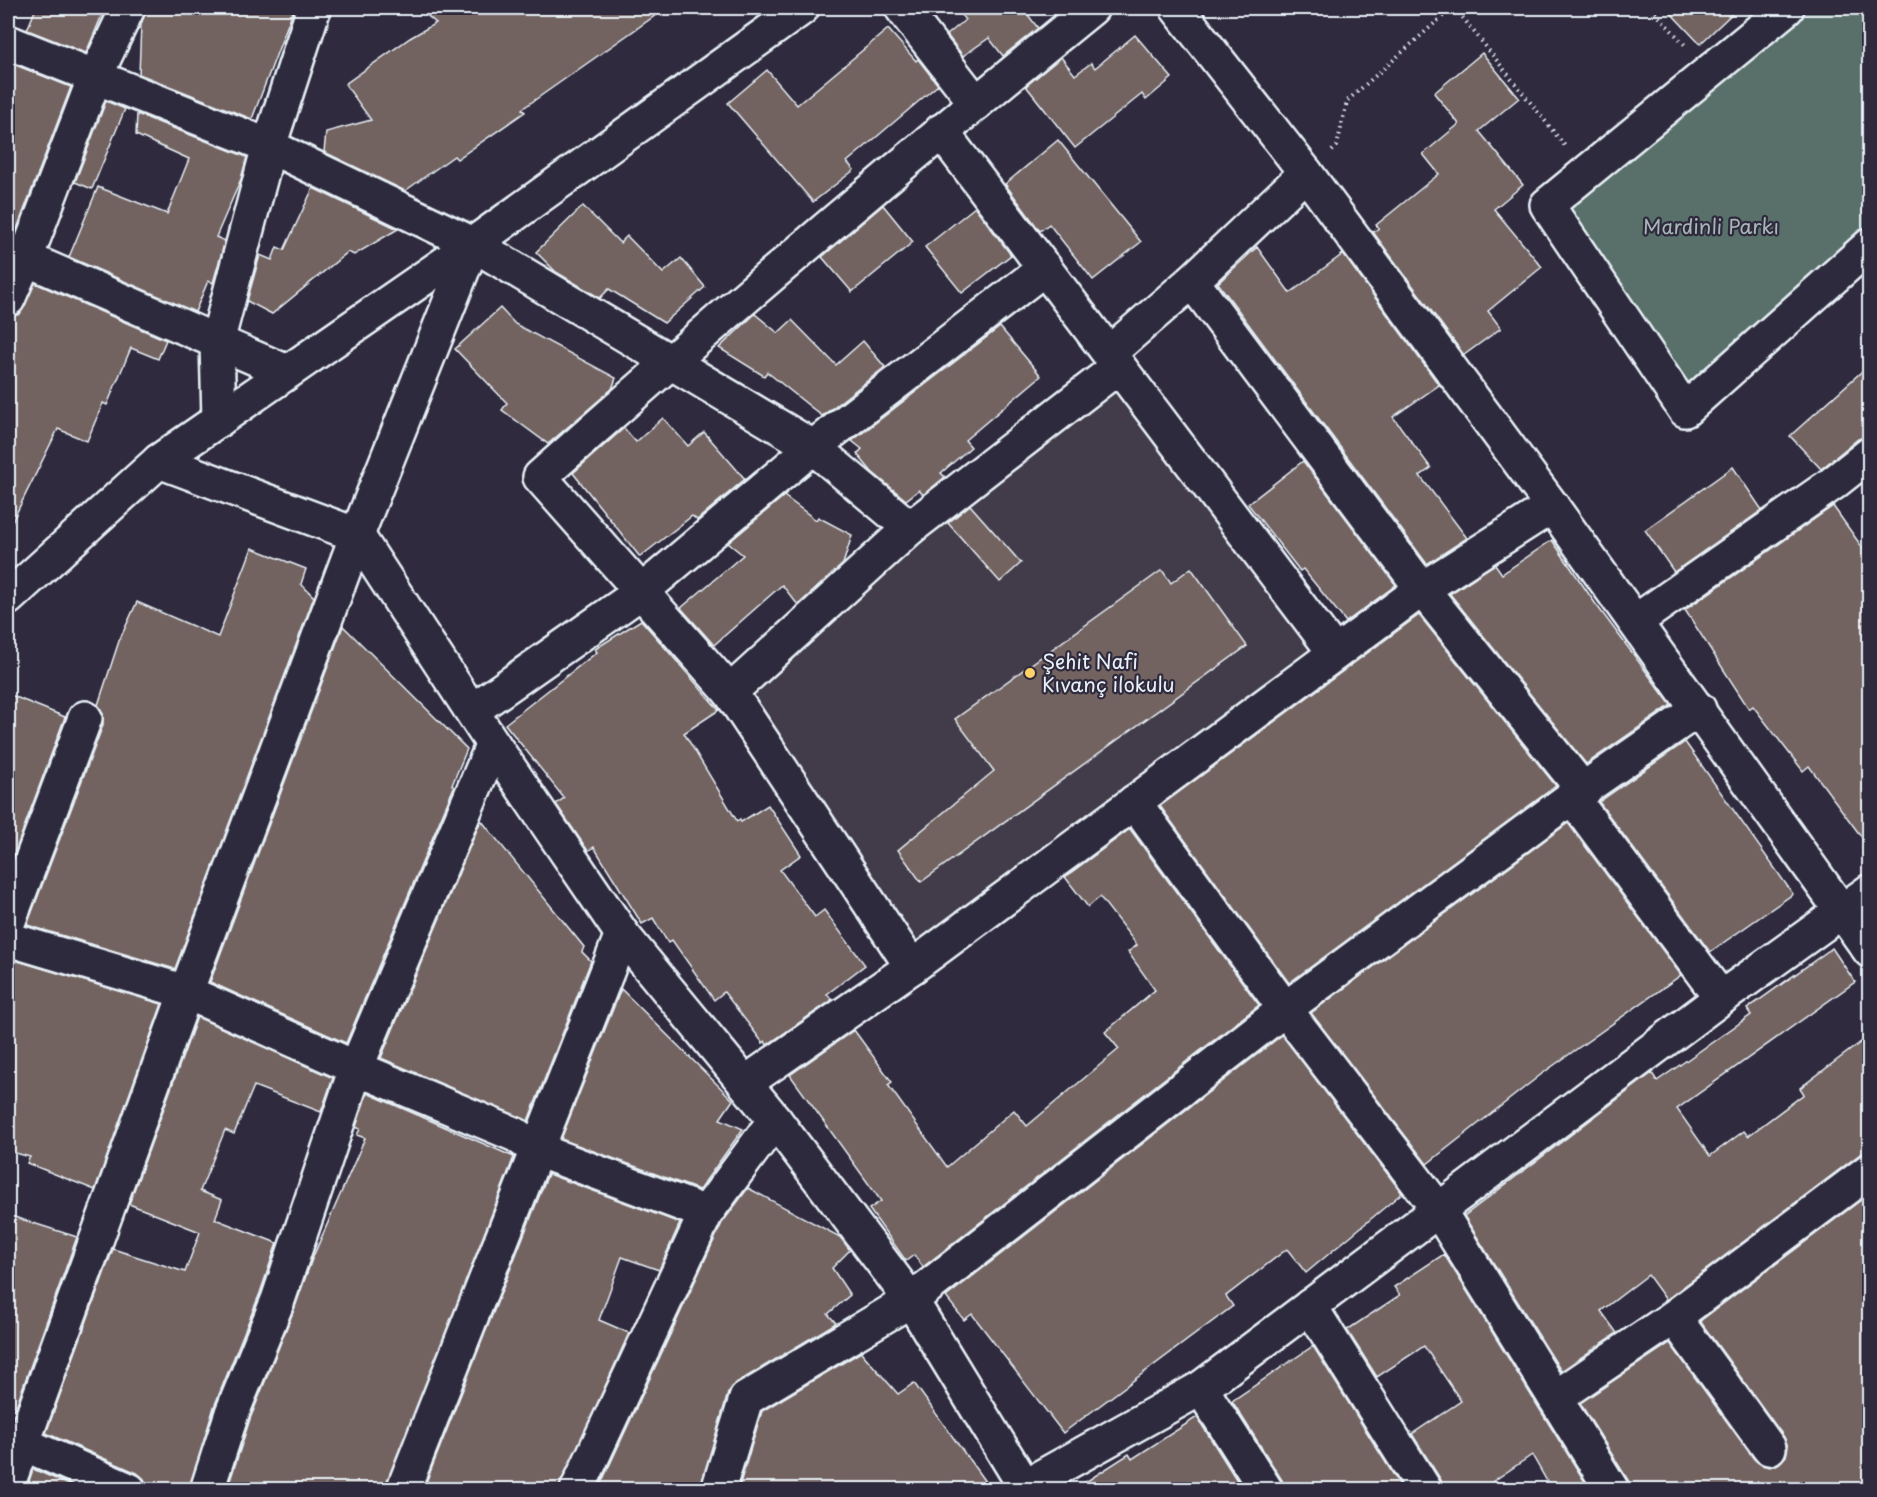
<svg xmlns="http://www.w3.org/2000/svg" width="1877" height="1497" font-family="'Playpen Sans',sans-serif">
<rect width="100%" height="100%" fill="#2f2a3d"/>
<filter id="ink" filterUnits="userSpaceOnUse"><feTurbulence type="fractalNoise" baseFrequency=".0167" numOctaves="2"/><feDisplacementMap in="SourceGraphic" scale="12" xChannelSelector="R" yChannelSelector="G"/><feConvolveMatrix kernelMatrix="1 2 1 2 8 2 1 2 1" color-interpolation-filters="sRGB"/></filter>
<g filter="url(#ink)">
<!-- built -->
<path fill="#433b48" d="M 1118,367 L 1335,653 L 912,967 L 730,692 Z"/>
<!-- green -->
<path fill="#596f69" stroke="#a0b0b0" stroke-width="1.5" d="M 1787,8 L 1869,8 L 1869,245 L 1685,410 L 1547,205 Z"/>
<!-- building -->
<g fill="#736360" stroke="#e8f1f8" stroke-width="1.5">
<path d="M 36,8 L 105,8 L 86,53 L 27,30 Z"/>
<path d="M 147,8 L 294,8 L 252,119 L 139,74 L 141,24 Z"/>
<path d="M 418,8 L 666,8 L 522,109 L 525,112 L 457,159 L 454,156 L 405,191 L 324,152 L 326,132 L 371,120 L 345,84 L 410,38 L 436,23 Z"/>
<path d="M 956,8 L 1030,8 L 1025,11 L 1038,28 L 1003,56 L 989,38 L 963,56 L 947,35 L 965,20 Z"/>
<path d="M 1666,8 L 1738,8 L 1700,44 Z"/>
<path d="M 888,29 L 916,61 L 918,59 L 938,85 L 847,162 L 854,170 L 813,202 L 728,103 L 767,70 L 797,105 Z"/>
<path d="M 1135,35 L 1172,78 L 1146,100 L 1142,94 L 1075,148 L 1026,86 L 1061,57 L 1075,75 L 1091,63 L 1095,68 Z"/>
<path d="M 1482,53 L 1519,98 L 1479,131 L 1523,185 L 1494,209 L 1542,267 L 1488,311 L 1501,328 L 1464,355 L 1373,232 L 1379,228 L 1376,225 L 1439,174 L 1423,154 L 1459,124 L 1434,93 Z"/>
<path d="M 13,64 L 71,87 L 15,234 L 8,233 L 8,78 Z"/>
<path d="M 106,101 L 125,109 L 92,189 L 75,182 Z"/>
<path d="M 137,114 L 247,157 L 241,179 L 216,237 L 225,241 L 213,283 L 208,281 L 195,312 L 69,257 L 98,187 L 167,214 L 189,159 L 136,135 Z"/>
<path d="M 1058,140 L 1141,242 L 1093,280 L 1049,224 L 1040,231 L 1005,184 Z"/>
<path d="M 313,188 L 398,229 L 354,255 L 348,252 L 272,314 L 247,301 L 260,255 L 272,260 L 277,247 L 284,250 Z"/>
<path d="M 883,205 L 913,242 L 852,292 L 822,257 Z"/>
<path d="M 583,206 L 620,243 L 627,236 L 663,273 L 681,258 L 705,287 L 664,323 L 609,289 L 600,298 L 556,272 L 536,252 Z"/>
<path d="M 975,207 L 1011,255 L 962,293 L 925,247 Z"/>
<path d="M 1257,247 L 1290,293 L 1343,254 L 1439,385 L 1393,417 L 1431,468 L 1420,476 L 1467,538 L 1427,564 L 1218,283 Z"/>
<path d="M 35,283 L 166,340 L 158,359 L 131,348 L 107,405 L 103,403 L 87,441 L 58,429 L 8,530 L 8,317 L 20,314 Z"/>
<path d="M 500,308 L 515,324 L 616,378 L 612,389 L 548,444 L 502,410 L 507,403 L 455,349 Z"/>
<path d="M 755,314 L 778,333 L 792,320 L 836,365 L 863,341 L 885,367 L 822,416 L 767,372 L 764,376 L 719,348 Z"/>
<path d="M 1000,327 L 1041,376 L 965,440 L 971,447 L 941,473 L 945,477 L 923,495 L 919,490 L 906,500 L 872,472 L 857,454 L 862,449 L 852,441 Z"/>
<path d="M 1869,365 L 1869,436 L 1858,439 L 1821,469 L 1790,436 Z"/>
<path d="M 663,418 L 688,446 L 704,432 L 745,479 L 697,520 L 692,516 L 640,557 L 573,473 L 624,428 L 636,442 Z"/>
<path d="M 1303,461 L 1396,585 L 1346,622 L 1303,569 L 1300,571 L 1248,504 Z"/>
<path d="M 1733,467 L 1762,510 L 1674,572 L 1645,530 Z"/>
<path d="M 784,496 L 816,520 L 818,517 L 852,535 L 843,564 L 798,605 L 782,585 L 714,645 L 681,608 L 743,555 L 728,543 Z"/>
<path d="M 970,505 L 1021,563 L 1000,582 L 948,523 Z"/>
<path d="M 1833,506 L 1869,557 L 1869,847 L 1809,766 L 1803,771 L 1753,706 L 1749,709 L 1685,610 Z"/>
<path d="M 1552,540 L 1595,603 L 1671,705 L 1586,764 L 1450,594 L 1495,564 L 1502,574 Z"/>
<path d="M 252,548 L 306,569 L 301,584 L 314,597 L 175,969 L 27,925 L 103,725 L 103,714 L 98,705 L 119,641 L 137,602 L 218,637 Z"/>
<path d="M 1191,568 L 1247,646 L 921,882 L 898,850 L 994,771 L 955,719 L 1162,570 L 1171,583 Z"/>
<path d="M 1419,615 L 1556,786 L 1289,983 L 1160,806 Z"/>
<path d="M 641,620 L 719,710 L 684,733 L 737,821 L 740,819 L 741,822 L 768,805 L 801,855 L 780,870 L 815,917 L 824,910 L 865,965 L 827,994 L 832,1000 L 767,1045 L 765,1041 L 763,1043 L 724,992 L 714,1000 L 672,940 L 668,943 L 653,918 L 642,924 L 594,847 L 588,851 L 556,804 L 564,798 L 505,724 L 597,652 L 595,649 Z"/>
<path d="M 343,626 L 467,749 L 452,785 L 454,787 L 346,1043 L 210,982 Z"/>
<path d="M 8,694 L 65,717 L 8,871 Z"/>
<path d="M 1685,742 L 1793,894 L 1710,952 L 1599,802 Z"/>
<path d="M 481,820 L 584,947 L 582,952 L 591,961 L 528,1121 L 381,1058 Z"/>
<path d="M 1568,823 L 1681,975 L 1543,1073 L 1427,1164 L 1311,1013 Z"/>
<path d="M 1130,829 L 1259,1005 L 923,1267 L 914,1255 L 906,1261 L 869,1209 L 881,1201 L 790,1075 L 854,1030 L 892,1082 L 888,1085 L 947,1167 L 1014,1110 L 1027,1126 L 1119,1049 L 1105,1032 L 1155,990 L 1128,952 L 1137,945 L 1100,897 L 1088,907 L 1065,877 Z"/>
<path d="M 1832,948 L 1855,982 L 1677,1109 L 1710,1156 L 1744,1131 L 1748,1136 L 1804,1094 L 1800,1088 L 1869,1036 L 1869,1152 L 1859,1155 L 1666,1300 L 1648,1275 L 1601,1311 L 1617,1333 L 1561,1371 L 1464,1216 L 1652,1073 L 1657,1081 L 1751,1015 L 1747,1009 Z"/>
<path d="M 8,958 L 162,1004 L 95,1190 L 27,1163 L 30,1157 L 8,1151 Z"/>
<path d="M 621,989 L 733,1100 L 720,1119 L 743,1129 L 699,1190 L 561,1139 Z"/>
<path d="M 197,1017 L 333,1078 L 321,1112 L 254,1086 L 234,1134 L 225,1130 L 200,1191 L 222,1200 L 215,1219 L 277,1243 L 260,1293 L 214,1407 L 189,1490 L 147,1490 L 144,1479 L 137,1473 L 46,1433 L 113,1249 L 185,1272 L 200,1232 L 129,1204 Z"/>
<path d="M 1282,1035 L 1402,1193 L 1306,1273 L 1287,1249 L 1226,1296 L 1233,1306 L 1063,1433 L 972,1314 L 964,1320 L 946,1297 Z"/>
<path d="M 367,1093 L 514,1157 L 385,1490 L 227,1490 L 250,1419 L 295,1307 L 312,1259 L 365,1138 L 357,1135 L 360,1129 L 356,1127 Z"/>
<path d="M 548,1174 L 680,1223 L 659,1270 L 622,1257 L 599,1320 L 629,1333 L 559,1490 L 423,1490 Z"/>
<path d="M 748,1188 L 840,1237 L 850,1250 L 832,1268 L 850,1295 L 828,1314 L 836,1323 L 736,1383 L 728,1393 L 700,1490 L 598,1490 L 722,1223 Z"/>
<path d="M 1869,1194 L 1869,1490 L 1631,1490 L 1628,1480 L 1580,1403 L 1670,1343 L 1754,1459 L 1762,1465 L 1770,1467 L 1779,1463 L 1786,1456 L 1788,1447 L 1784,1437 L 1700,1321 Z"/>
<path d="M 8,1215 L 77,1237 L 15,1409 L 8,1406 Z"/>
<path d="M 1444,1254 L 1539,1408 L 1590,1490 L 1552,1490 L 1532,1455 L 1480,1490 L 1444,1490 L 1441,1480 L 1412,1434 L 1461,1401 L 1424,1346 L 1377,1377 L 1347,1330 L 1400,1295 L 1394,1287 Z"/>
<path d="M 1313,1346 L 1403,1490 L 1285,1490 L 1282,1480 L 1232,1401 Z"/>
<path d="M 861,1352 L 898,1394 L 914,1383 L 991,1490 L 738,1490 L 762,1411 Z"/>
<path d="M 1197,1417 L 1243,1490 L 1073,1490 L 1129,1454 L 1132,1459 Z"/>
<path d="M 33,1469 L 81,1490 L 26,1490 Z"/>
</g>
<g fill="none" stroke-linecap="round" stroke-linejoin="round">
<!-- minor casing -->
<g stroke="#e8f1f8" stroke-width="38">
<g id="minor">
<path d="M 902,8 L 976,103"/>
<path d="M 1177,8 L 1306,173 L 1552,506 L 1870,951"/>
<path d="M 1787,8 L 1547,205 L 1685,410 L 1870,245"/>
<path d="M 8,42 L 269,146 L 473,244 L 813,447 L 910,528"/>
<path d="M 941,131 L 1335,653"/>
<path d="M 8,251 L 287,372"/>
<path d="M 1192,281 L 1422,589 L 1584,791"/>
<path d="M 8,299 L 26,258 L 95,77 L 128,8"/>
<path d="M 1109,353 L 1192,281 L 1306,173"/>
<path d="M 219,420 L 217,342 L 269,146 L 314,8"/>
<path d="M 1636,621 L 1832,484 L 1870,454"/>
<path d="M 730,692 L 910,528 L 1118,367"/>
<path d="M 473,710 L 641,592 L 813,447 L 1045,268"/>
<path d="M 1572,797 L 1721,998"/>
<path d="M 1134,802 L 1285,1009 L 1438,1209 L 1612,1490"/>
<path d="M 8,923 L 85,718"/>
<path d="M 8,939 L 186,992 L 356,1068 L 516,1135 L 535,1149 L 706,1213"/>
<path d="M 912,967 L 730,692 L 540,477 C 721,316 905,160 1092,8"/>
<path d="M 745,1083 L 912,967 L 1422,589 L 1552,506"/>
<path d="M 1310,1306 L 1425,1490"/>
<path d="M 1674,1317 L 1769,1448"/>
<path d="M 1201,1388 L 1266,1490"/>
<path d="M 1555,1398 L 1674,1317 L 1870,1170"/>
<path d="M 8,1437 L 129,1490"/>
<path d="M 8,1484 L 186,992 L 357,535 L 473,244"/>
<path d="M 207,1490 L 232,1413 L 278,1300 L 356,1068 L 493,744"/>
<path d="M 403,1490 L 622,934"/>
<path d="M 577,1490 L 706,1213 L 775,1120"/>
<path d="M 718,1490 L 746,1399 L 911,1300 L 1285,1009 L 1572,797 L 1699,709"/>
<path d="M 1018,1490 L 1201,1388 L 1721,998 L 1870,891"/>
</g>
</g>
<!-- tertiary casing -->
<g stroke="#e8f1f8" stroke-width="38">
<g id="tertiary">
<path d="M 159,461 L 357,535 L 493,744 L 622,934 L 775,1120 L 911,1300 L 1027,1490"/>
<path d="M 8,598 L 159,461 L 473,244 L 802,8"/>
</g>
</g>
<!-- path -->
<g stroke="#e8f1f8" stroke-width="4" stroke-dasharray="1.5 4.5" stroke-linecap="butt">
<path d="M 1455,8 L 1565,146"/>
<path d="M 1651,8 L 1685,45"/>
<path d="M 1332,151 L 1337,146 L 1347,101 L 1452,8"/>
</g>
<!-- minor -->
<use href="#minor" stroke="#2f2a3d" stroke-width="33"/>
<!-- tertiary -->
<use href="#tertiary" stroke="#2f2a3d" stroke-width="33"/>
</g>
</g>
<!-- markers -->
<circle fill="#ffd166" stroke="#2f2a3d" stroke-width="2" cx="1030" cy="673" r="6"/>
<g text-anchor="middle" stroke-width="4.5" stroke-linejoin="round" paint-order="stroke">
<!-- park labels -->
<g font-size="20" fill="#a8b6b8" stroke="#2f2a3d">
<text x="1711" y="234">Mardinli Parkı</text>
</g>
<!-- poi labels -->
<g font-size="20" fill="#e8f1f8" stroke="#2f2a3d" text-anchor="start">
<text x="1042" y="669">Şehit Nafi<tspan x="1042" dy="23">Kıvanç ilokulu</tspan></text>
</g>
</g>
<!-- margin -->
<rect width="1877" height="1497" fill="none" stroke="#2f2a3d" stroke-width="30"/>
<rect x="15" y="15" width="1847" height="1467" fill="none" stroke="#e8f1f8" stroke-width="2" filter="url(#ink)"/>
</svg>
